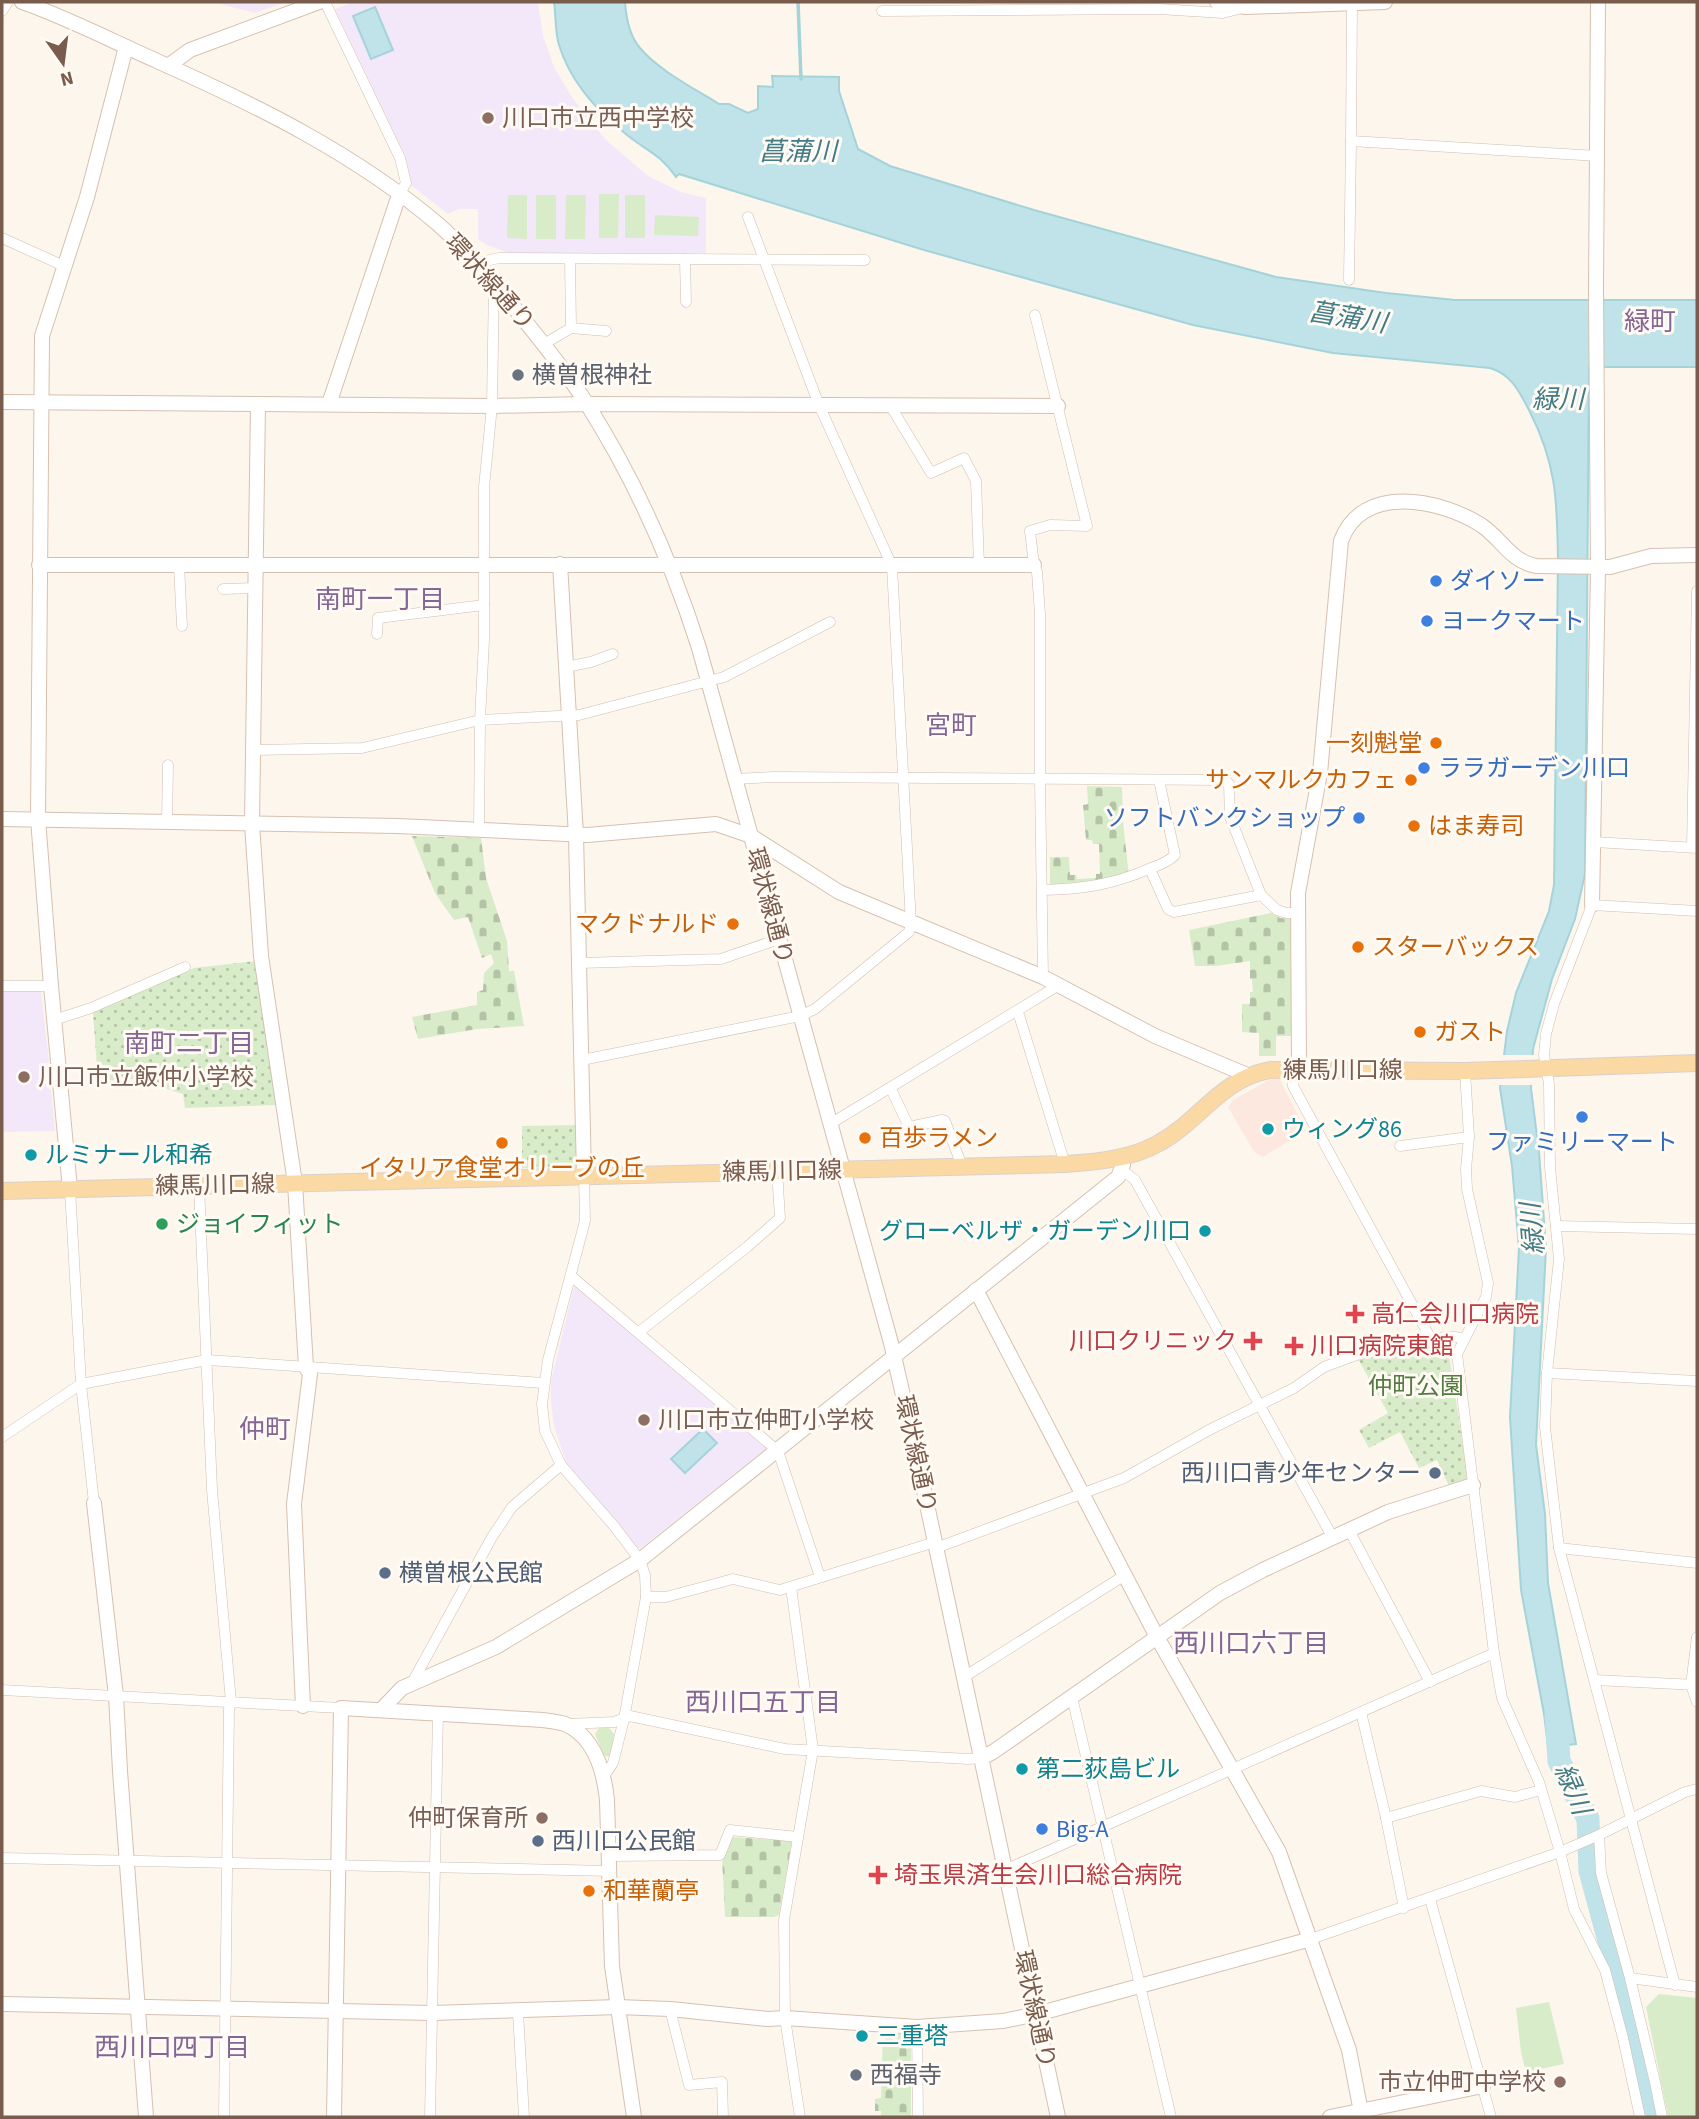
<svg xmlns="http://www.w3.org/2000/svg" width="1699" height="2119" font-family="'Source Sans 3','Noto Sans JP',sans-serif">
<defs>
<pattern id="cemetery-stones" width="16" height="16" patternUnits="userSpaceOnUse" patternTransform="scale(1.75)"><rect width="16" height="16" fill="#d8ecc9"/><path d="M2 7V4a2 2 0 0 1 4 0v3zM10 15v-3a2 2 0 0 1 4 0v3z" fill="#b4c2a5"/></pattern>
<pattern id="park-dots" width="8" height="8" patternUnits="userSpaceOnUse" patternTransform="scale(1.75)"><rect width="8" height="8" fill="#d8ecc9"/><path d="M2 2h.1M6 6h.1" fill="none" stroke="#b4c2a5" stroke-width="1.8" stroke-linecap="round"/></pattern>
</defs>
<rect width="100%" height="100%" fill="#fdf6ec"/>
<!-- commercial -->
<path fill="#fde8e0" d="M 1269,1080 L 1280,1080 L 1306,1131 L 1263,1157 L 1254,1152 L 1228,1107 L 1233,1100 Z"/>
<!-- education -->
<g fill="#f3e8fa">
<path d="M 212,2 L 286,2 L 255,13 Z"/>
<path d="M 354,2 L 538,2 L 543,36 L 554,67 L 571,96 L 606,140 L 648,176 L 681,192 L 706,198 L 706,253 L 509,253 L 487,245 L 478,239 L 478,209 L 459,209 L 448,214 L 412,186 L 405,155 L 335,9 Z"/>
<path d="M 2,991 L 41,991 L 49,1061 L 44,1066 L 47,1088 L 51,1090 L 55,1131 L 3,1132 L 2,1180 Z"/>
<path d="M 576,1286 L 767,1448 L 641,1548 L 636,1548 L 567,1465 L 554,1426 L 551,1402 L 551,1381 L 573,1290 Z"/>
</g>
<!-- green -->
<g fill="#d8ecc9">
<path d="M 599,194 L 619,194 L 618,238 L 599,238 Z"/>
<path d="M 508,195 L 527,195 L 527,239 L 507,238 Z"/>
<rect x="536" y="195" width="20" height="44"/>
<path d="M 566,195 L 586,195 L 585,239 L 565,239 Z"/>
<rect x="625" y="195" width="20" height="43"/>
<path d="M 655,215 L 699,217 L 698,236 L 654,235 Z"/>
<path d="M 599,1728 L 609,1728 L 614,1734 L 611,1754 L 608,1757 L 604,1755 L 595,1734 Z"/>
<path d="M 1659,1994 L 1697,1998 L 1697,2117 L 1668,2117 L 1646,2007 Z"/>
<path d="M 1549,2002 L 1564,2064 L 1526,2072 L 1521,2052 L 1516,2008 Z"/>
</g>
<!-- cemetery -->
<g fill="url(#cemetery-stones)">
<path d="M 1087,786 L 1122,787 L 1123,822 L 1129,876 L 1083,885 L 1050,885 L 1050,857 L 1069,857 L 1070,875 L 1076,875 L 1077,879 L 1096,878 L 1096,874 L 1100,874 L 1099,844 L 1093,844 L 1092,840 L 1086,840 L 1083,805 L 1088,804 Z"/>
<path d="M 412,836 L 481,838 L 486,878 L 507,941 L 509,971 L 514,971 L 524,1026 L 477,1029 L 418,1039 L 412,1017 L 477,1005 L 477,992 L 483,990 L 484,973 L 494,963 L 491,954 L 482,958 L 468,917 L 454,920 L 435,893 Z"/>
<path d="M 1271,913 L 1280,918 L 1291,919 L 1291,1036 L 1276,1036 L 1276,1056 L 1259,1056 L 1259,1033 L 1242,1032 L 1242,1004 L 1250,1004 L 1250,992 L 1253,992 L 1252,979 L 1250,979 L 1250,961 L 1216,966 L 1195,966 L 1189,930 Z"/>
<path d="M 731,1837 L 792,1841 L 779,1915 L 774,1917 L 725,1917 L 722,1857 Z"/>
<path d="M 883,2032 L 911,2035 L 911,2117 L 881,2117 L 881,2111 L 875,2111 L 875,2099 L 881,2098 Z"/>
</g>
<!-- park -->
<g fill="url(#park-dots)">
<path d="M 256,961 L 276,1105 L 185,1108 L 183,1094 L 136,1079 L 98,1081 L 93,1012 L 194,968 Z"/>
<path d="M 576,1125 L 577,1167 L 522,1168 L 522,1126 Z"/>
<path d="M 1447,1342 L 1468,1479 L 1449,1486 L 1437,1460 L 1419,1468 L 1400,1432 L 1369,1448 L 1359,1430 L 1388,1413 L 1358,1359 Z"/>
</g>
<!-- water -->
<g fill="#bfe3e8" stroke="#a5d3da" stroke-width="2">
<path d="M 554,2 L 625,2 C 626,17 629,35 640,48 C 658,70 695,89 719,104 L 729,104 L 748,113 L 758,109 L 758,86 L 773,87 L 772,76 L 839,77 L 839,91 L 858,149 L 890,166 L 1034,210 L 1276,277 L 1386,293 L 1455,300 L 1697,300 L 1697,367 L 1589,367 L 1585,874 L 1575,919 L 1552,979 L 1533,1049 L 1531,1088 L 1539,1152 L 1546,1248 L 1536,1445 L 1545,1514 L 1548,1583 L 1576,1744 L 1548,1747 L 1544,1714 L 1521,1590 L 1510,1417 L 1519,1248 L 1512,1166 L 1500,1088 L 1507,1031 L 1516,993 L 1549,911 L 1554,885 L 1558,560 C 1557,500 1557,465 1529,410 C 1519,391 1512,375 1490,368 L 1333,353 L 1193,325 L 924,250 L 679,174 L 676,177 C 660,154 647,151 627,135 C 598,112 570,81 559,45 C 555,32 556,16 554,2 Z"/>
<path d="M 375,7 L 393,50 L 371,59 L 353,16 Z"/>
<path d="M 703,1429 L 717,1443 L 685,1473 L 671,1459 Z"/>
</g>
<!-- pier -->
<path fill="#fdf6ec" d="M 1501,1055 L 1536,1055 L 1534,1085 L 1498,1085 Z"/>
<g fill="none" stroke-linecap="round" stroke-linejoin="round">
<!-- stream -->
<path stroke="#a5d3da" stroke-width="3.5" d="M 798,2 L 801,79"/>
<!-- river -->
<path stroke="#bfe3e8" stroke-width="23" d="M 1556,1715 L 1559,1761 L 1588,1819 L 1590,1871 L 1626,2004 L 1650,2117"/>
<!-- street casing -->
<g stroke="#d1beb0" stroke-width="11">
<g id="street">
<path d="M 325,2 L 400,158 L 406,183 L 399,195"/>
<path d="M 2,11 L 8,2"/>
<path d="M 882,11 L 1159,9 L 1223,13 L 1242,8"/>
<path d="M 1351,141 L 1352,4"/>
<path d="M 2,238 L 64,266"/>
<path d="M 685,259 L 686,302"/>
<path d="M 476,263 L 499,258 L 865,260"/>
<path d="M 1349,280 L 1351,141 L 1598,156"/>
<path d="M 1035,315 L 1087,526 L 1050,525 L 1030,531 L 1034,565 L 1037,572 L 1040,614 L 1040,779 L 1043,977"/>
<path d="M 571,328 L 606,331"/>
<path d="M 544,344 L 571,328 L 570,259"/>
<path d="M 890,405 L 931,473 L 964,458 L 976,481 L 979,565"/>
<path d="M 179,565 L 182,626"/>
<path d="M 223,589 L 256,588"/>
<path d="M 377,634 L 378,618 L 484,605"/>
<path d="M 566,667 L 591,662 L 613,654"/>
<path d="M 253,750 L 362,748 L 480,720 L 579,715 L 724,677 L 830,622"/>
<path d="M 735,779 L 774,777 L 1225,780 L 1229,784 L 1230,817 L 1261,895 L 1277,910 L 1286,913 L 1298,913"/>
<path d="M 167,822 L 168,765"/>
<path d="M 479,829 L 480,720 L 484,640 L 484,487 L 492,406 L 494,282"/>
<path d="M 1594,842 L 1697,848"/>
<path d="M 1692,847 L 1697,591"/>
<path d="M 1150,869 L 1168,909 L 1174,912 L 1261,895"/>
<path d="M 1042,890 C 1082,889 1113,885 1151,868 C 1160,865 1168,862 1175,855 L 1159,780"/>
<path d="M 579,963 L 721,959 L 779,939"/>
<path d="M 2,986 L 51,986"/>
<path d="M 1018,1012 L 1065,1164"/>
<path d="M 54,1020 L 91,1008 L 185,967"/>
<path d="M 582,1060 L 800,1016 L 815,1009 L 909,932 L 911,924 L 892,566 L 819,405 L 748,217"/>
<path d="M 1292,1070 L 1293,1086 L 1432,1341"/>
<path d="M 1465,1071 L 1469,1137 L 1466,1169 L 1467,1189 L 1488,1283 L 1486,1297 L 1457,1354 L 1494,1653 L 1502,1698 L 1539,1782 L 1560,1852 L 1574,1909 L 1605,1970 L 1623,2038 L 1640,2117"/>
<path d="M 891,1089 L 909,1127 L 942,1120 L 945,1121 L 962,1166"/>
<path d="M 830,1124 L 1059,985"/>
<path d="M 1400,1146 L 1469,1137"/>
<path d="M 1122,1170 L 1135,1180 L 1333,1538"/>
<path d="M 584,1175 L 585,1221 L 548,1360 L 542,1404 L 545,1431 L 561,1465 L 614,1526 L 640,1560 L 645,1575 L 646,1597 L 624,1719 L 613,1763 L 604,1776"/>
<path d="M 199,1186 L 212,1490 L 231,1702 L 229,1709 L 224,2117"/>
<path d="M 70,1189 L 81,1384 L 94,1503"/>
<path d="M 1556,1226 L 1697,1229"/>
<path d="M 571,1276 L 778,1451 L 820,1577"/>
<path d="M 639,1332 L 747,1247 L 780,1218 L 777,1171"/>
<path d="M 1547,1373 L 1697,1381"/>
<path d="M 2,1437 L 81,1384 L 207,1360 L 543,1383"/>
<path d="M 1349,1530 L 1430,1682"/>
<path d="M 936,1548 L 1124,1478 L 1209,1430 L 1294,1388 L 1324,1367 L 1356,1355 L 1445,1337 L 1456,1337 L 1463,1339"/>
<path d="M 1559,1548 L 1697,1563"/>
<path d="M 791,1587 L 813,1750 L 784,1920 L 785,2018 L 800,2117"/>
<path d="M 646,1597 L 666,1597 L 733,1579 L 780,1590 L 935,1542"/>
<path d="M 1697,1637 L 1691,1685 L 1697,1702"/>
<path d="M 964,1677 L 1125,1575"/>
<path d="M 1595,1680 L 1697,1685"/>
<path d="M 413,1681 L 492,1537 L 512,1507 L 561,1465"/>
<path d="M 2,1690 L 341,1708"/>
<path d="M 1072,1697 L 1171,2117"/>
<path d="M 1361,1712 L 1386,1818 L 1404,1908"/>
<path d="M 567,1724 L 614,1722 L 630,1716 L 785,1749 L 968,1759 L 981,1758"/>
<path d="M 1386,1818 L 1481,1791 L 1515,1797 L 1541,1790"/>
<path d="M 1599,1835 L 1601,1873 L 1630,1978 L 1655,2082 L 1662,2117"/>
<path d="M 610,1856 L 720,1855 L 730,1830 L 798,1837"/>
<path d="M 2,1858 L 611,1871"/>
<path d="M 1005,1870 L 1494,1653"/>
<path d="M 1430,1899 L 1491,2117"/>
<path d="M 1311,1939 L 1560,1852 L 1599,1835 L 1685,1792 L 1697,1789"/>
<path d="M 1630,1978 L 1697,1987"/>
<path d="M 1675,1985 L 1559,1548 L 1545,1427 L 1547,1373 L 1559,1259 L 1550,1167 L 1549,1084 L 1544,1055 L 1546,1034 L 1554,1004 L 1592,905 L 1697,911"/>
<path d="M 670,2009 L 689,2085 L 722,2082 L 723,2117"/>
<path d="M 518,2012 L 524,2117"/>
<path d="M 917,2027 L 918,2117"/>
<path d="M 430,2117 L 438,1713"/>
</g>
</g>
<!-- secondary casing -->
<g stroke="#d6c0b0" stroke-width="16">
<g id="secondary">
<path d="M 22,2 C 68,18 112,41 157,61 C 256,105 356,154 439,225 C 468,251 493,281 517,311 C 541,341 566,371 587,404 C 635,480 672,563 699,648 L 891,1343 L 911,1430 L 1058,2117"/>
<path d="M 1217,2 L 1246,7 L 1385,2"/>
<path d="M 168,66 L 190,50 L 319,2"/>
<path d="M 2,402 L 492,406 L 587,404 L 1058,406"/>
<path d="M 258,404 L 252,824 L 261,956 L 295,1183 L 306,1367 L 310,1374 L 294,1504 L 303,1706"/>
<path d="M 329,404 L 399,195"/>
<path d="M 560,564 L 576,835 L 584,1175"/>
<path d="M 39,565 L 1034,565"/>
<path d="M 2,819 L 398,826 L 587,835 L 716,824 L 751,836 L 839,892 L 1043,977 L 1155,1036 L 1247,1075"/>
<path d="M 1592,905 L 1598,568 L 1596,291 L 1598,2"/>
<path d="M 1299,1070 L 1298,893 L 1320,773 L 1341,541 C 1362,483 1440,499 1481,525 C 1502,539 1510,561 1536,566 L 1610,567 L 1651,556 L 1697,555"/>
<path d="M 70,1189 L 51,986 L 38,819 L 42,336 L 87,197 L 126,47"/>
<path d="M 976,1290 L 1157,1637 L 1279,1852 L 1349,2050 L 1362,2117"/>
<path d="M 94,1503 L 116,1696 L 120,1771 L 146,2117"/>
<path d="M 382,1709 L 402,1688 L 496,1647 L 640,1560 L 1118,1177 L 1123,1165 L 1121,1157"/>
<path d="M 981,1758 L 993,1752 L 1220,1593 L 1263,1570 L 1388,1512 L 1473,1485"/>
<path d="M 2,2004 L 432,2013 L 618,2007 L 670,2009 L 768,2019 L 785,2018 L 917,2027 L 1003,2021 L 1037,2014 L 1311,1939"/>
<path d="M 334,2117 L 341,1708 L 543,1720 C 550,1721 559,1722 565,1724 C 595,1737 604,1771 607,1800 L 612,1966 L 634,2117"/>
<path d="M 1330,2117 L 1483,2086"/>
</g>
</g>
<!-- primary casing -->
<g stroke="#dad1cd" stroke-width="18">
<path id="primary" d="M 2,1191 L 1065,1164 C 1097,1162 1131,1159 1159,1143 C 1200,1121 1220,1079 1270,1070 L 1465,1071 L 1697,1063"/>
</g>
<!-- street -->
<use href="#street" stroke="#fff" stroke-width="10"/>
<!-- secondary -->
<use href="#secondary" stroke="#fff" stroke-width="14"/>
<!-- primary -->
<use href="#primary" stroke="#fbd9a5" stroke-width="16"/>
</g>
<!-- markers -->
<g fill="#8d6e63" stroke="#fffaf3" stroke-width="2.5">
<circle cx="488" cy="118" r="7"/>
<circle cx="24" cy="1077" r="7"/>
<circle cx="644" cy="1420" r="7"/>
<circle cx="542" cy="1818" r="7"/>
<circle cx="1560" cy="2082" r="7"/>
</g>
<g fill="#6b7280" stroke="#fffaf3" stroke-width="2.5">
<circle cx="518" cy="375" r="7"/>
<circle cx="856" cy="2075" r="7"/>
</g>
<g fill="#3f7fe0" stroke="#fffaf3" stroke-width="2.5">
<circle cx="1436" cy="581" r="7"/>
<circle cx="1427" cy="621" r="7"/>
<circle cx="1424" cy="768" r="7"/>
<circle cx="1359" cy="818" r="7"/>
<circle cx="1582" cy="1117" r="7"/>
<circle cx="1042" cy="1829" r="7"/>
</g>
<g fill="#e8710a" stroke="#fffaf3" stroke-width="2.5">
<circle cx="1436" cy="743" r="7"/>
<circle cx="1411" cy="780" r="7"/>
<circle cx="1414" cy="826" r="7"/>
<circle cx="733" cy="924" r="7"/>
<circle cx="1358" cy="947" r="7"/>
<circle cx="1420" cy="1032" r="7"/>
<circle cx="865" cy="1138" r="7"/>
<circle cx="502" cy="1143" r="7"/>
<circle cx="589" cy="1891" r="7"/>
</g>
<g fill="#0f9aa8" stroke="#fffaf3" stroke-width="2.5">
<circle cx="1268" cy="1129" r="7"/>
<circle cx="31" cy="1155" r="7"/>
<circle cx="1205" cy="1231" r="7"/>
<circle cx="1022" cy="1769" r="7"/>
<circle cx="862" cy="2036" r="7"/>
</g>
<circle fill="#2e9e5b" stroke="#fffaf3" stroke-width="2.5" cx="162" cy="1224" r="7"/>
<g fill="#e0444e" stroke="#fffaf3" stroke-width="2.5">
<path d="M1351.5 1303.5h7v7h7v7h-7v7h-7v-7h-7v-7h7z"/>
<path d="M1249.5 1330.5h7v7h7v7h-7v7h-7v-7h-7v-7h7z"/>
<path d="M1290.5 1335.5h7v7h7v7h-7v7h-7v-7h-7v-7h7z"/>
<path d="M874.5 1864.5h7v7h7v7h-7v7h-7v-7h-7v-7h7z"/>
</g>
<g fill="#5c6f8a" stroke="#fffaf3" stroke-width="2.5">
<circle cx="1435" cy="1473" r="7"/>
<circle cx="385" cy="1573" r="7"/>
<circle cx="538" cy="1841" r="7"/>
</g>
<g text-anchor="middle" stroke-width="6" stroke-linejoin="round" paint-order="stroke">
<!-- education labels -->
<g font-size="24" fill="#785e54" stroke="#fffaf3" text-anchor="start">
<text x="502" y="126">川口市立西中学校</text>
<text x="38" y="1085">川口市立飯仲小学校</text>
<text x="658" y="1428">川口市立仲町小学校</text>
<text x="528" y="1826" text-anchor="end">仲町保育所</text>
<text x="1546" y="2090" text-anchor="end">市立仲町中学校</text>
</g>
<!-- street labels -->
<g font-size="24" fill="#7a5c4d" stroke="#fffaf3">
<text transform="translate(490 282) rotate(48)" y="8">環状線通り</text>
<text transform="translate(770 906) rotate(75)" y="8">環状線通り</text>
<text x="1343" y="1078">練馬川口線</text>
<text transform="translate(782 1171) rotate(-1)" y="8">練馬川口線</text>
<text transform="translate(215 1185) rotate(-1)" y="8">練馬川口線</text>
<text transform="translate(916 1454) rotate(78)" y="8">環状線通り</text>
<text transform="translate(1035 2009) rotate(78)" y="8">環状線通り</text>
</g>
<!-- worship labels -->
<g font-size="24" fill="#5b616d" stroke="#fffaf3" text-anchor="start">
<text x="532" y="383">横曽根神社</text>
<text x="870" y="2083">西福寺</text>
</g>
<!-- shop labels -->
<g font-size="24" fill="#366cbe" stroke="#fffaf3" text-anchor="start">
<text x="1450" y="589">ダイソー</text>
<text x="1441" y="629">ヨークマート</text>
<text x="1438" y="776">ララガーデン川口</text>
<text x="1345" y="826" text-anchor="end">ソフトバンクショップ</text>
<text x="1582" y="1150" text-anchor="middle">ファミリーマート</text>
<text x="1056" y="1837">Big-A</text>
</g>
<!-- food labels -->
<g font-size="24" fill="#c56008" stroke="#fffaf3" text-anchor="start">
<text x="1422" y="751" text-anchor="end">一刻魁堂</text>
<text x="1397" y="788" text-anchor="end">サンマルクカフェ</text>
<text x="1428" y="834">はま寿司</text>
<text x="719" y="932" text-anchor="end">マクドナルド</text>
<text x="1372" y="955">スターバックス</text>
<text x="1434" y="1040">ガスト</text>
<text x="879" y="1146">百歩ラメン</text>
<text x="502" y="1176" text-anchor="middle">イタリア食堂オリーブの丘</text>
<text x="603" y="1899">和華蘭亭</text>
</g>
<!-- culture labels -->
<g font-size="24" fill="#0d838f" stroke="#fffaf3" text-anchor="start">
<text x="1282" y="1137">ウィング86</text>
<text x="45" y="1163">ルミナール和希</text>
<text x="1191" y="1239" text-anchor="end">グローベルザ・ガーデン川口</text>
<text x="1036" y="1777">第二荻島ビル</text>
<text x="876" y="2044">三重塔</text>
</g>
<!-- leisure labels -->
<g font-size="24" fill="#27864d" stroke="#fffaf3" text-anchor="start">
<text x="176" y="1232">ジョイフィット</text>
</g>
<!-- health labels -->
<g font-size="24" fill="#be3a42" stroke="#fffaf3" text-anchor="start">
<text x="1371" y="1322">高仁会川口病院</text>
<text x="1237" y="1349" text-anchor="end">川口クリニック</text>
<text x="1310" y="1354">川口病院東館</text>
<text x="894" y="1883">埼玉県済生会川口総合病院</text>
</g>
<!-- park labels -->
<g font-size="24" fill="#537a41" stroke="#fffaf3">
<text x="1416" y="1394">仲町公園</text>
</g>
<!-- service labels -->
<g font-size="24" fill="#4e5e75" stroke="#fffaf3" text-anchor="start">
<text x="1421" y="1481" text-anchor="end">西川口青少年センター</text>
<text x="399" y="1581">横曽根公民館</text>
<text x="552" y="1849">西川口公民館</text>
</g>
<!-- water labels -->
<g font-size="26" font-style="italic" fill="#437c86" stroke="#fffaf3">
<text x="798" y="160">菖蒲川</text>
<text transform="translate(1348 317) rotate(9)" y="9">菖蒲川</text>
<text x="1558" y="408">緑川</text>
<text transform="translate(1532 1229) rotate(-95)" y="9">緑川</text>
<text transform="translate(1573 1789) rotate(67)" y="9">緑川</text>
</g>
<!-- neighbourhood labels -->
<g font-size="26" fill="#846695" stroke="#fffaf3">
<text x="1650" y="330">緑町</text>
<text x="380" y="608">南町一丁目</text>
<text x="951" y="734">宮町</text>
<text x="189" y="1052">南町二丁目</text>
<text x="265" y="1438">仲町</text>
<text x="1251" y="1652">西川口六丁目</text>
<text x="763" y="1711">西川口五丁目</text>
<text x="172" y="2056">西川口四丁目</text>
</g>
</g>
<!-- border -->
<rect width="1699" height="2119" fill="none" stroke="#7a5c4d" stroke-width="7"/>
<!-- north arrow -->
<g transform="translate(63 63) rotate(166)" stroke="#fffaf3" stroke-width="5" paint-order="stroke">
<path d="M0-5L12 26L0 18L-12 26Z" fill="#7a5c4d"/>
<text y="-10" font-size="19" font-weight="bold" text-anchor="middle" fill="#7a5c4d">N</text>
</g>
</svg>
